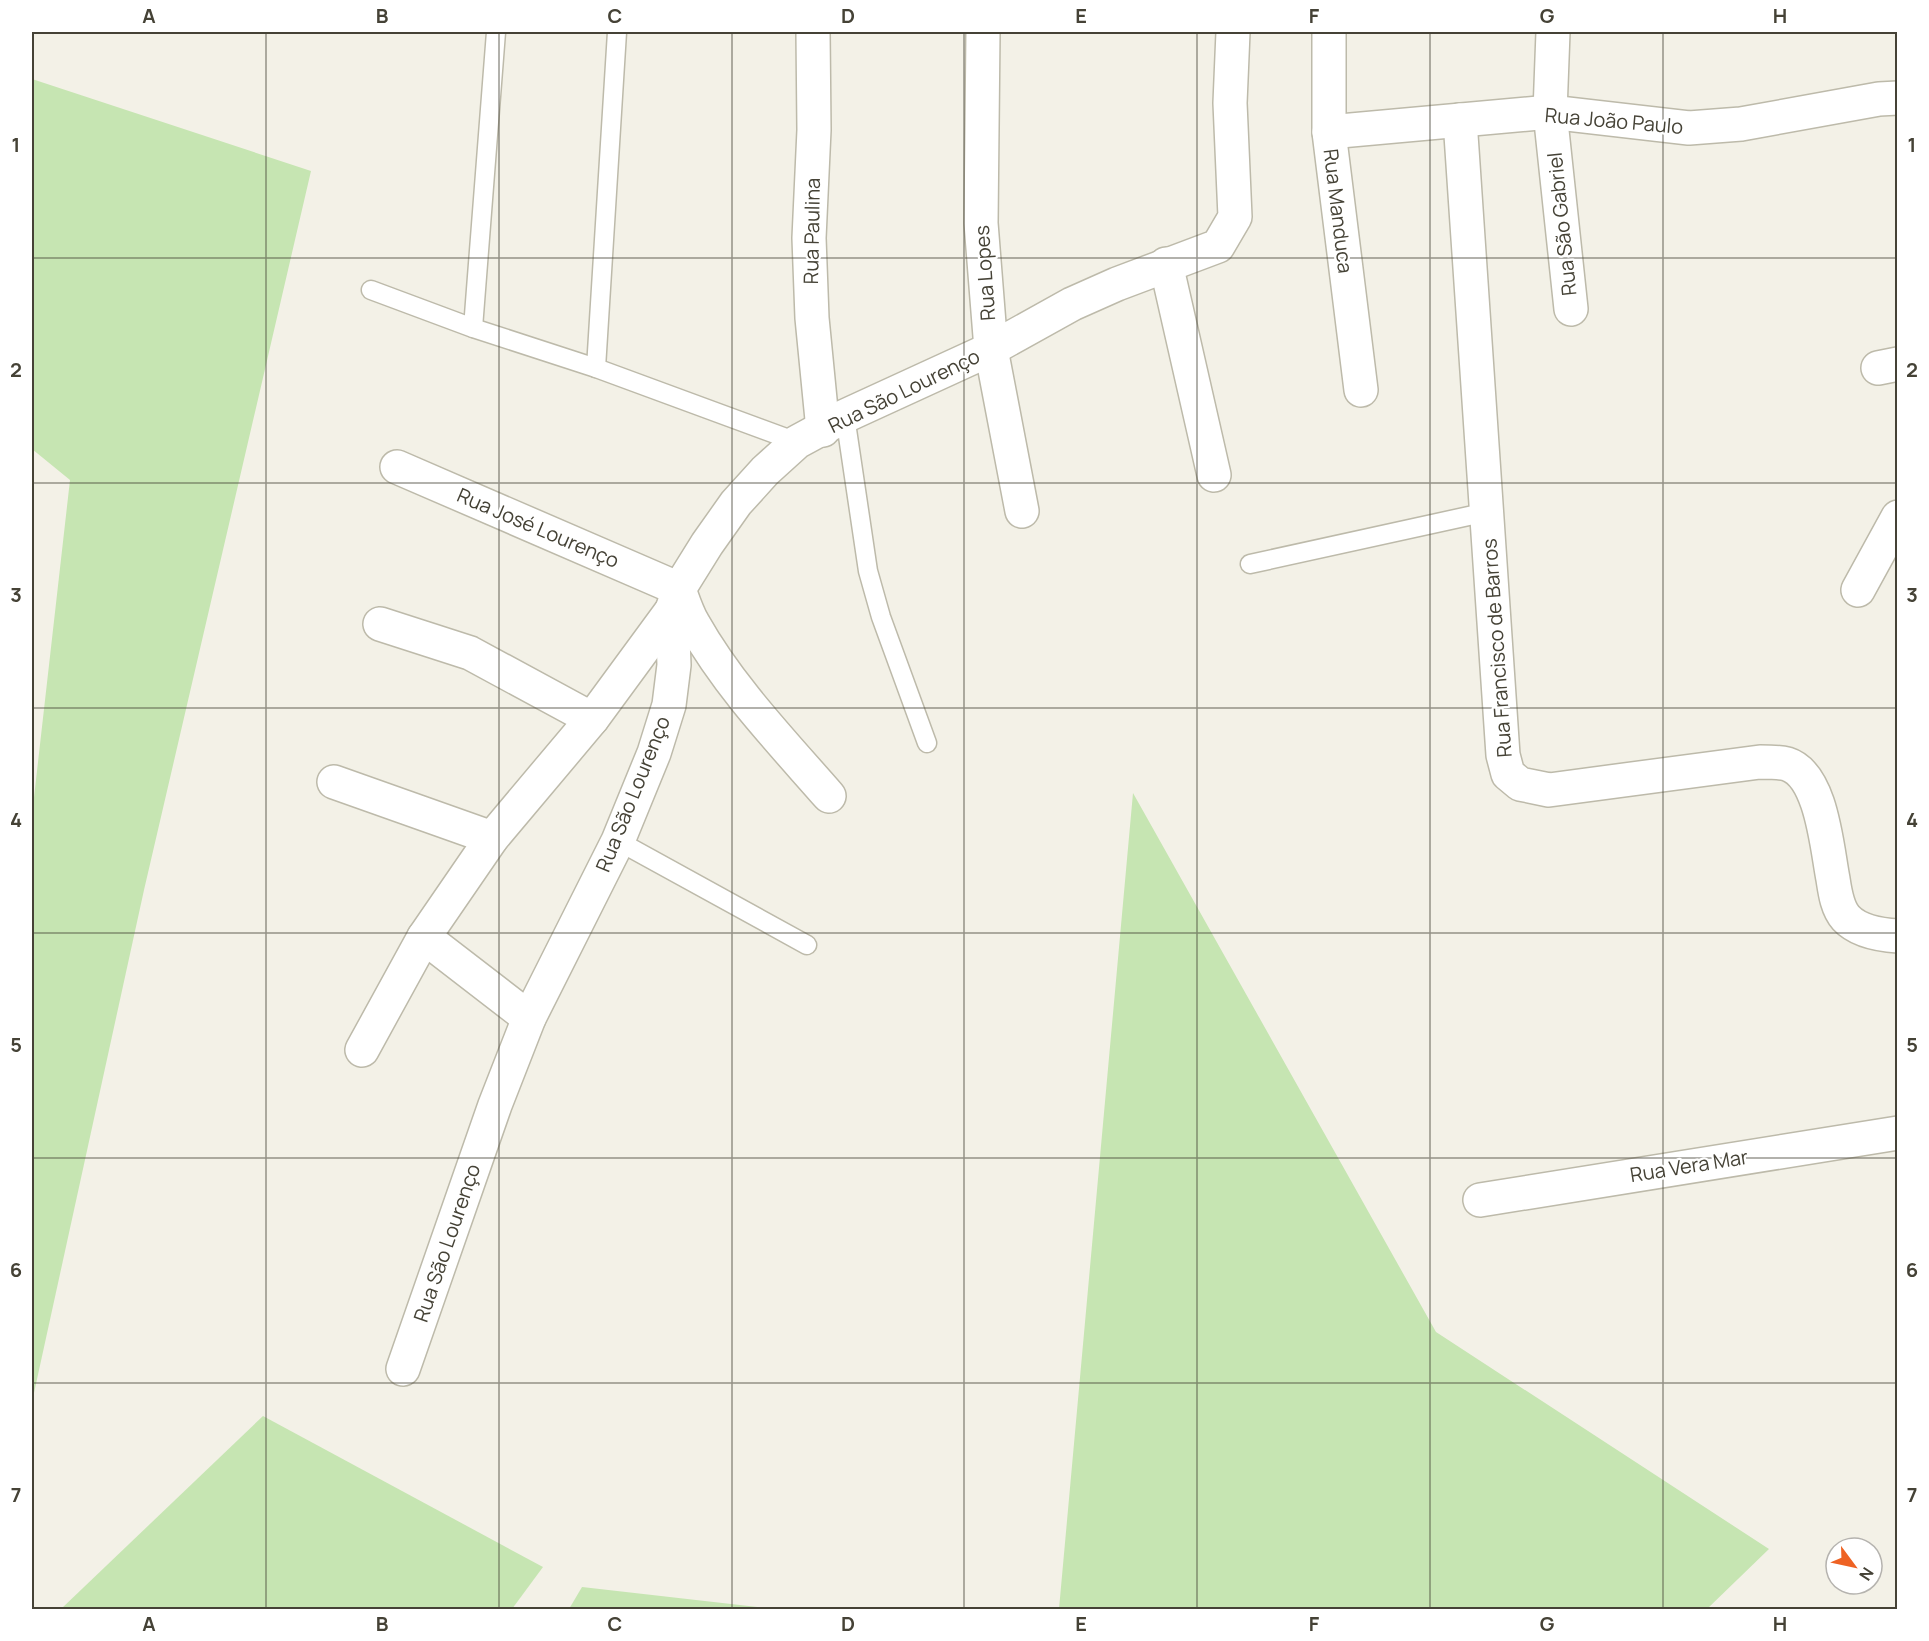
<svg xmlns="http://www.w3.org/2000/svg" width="1929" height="1641" font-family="Manrope,sans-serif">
<rect width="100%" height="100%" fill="#f3f1e7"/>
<!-- green -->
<g fill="#c6e5b2">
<path d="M 32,79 L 311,171 L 144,890 L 32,1402 L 32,815 L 70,480 L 32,449 Z"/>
<path d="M 1133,793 L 1436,1332 L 1769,1549 L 1707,1609 L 1059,1609 Z"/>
<path d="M 263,1416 L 543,1567 L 512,1609 L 61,1609 Z"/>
<path d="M 582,1587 L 775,1609 L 569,1609 Z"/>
</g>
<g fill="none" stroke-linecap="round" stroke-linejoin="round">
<!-- lane casing -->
<g stroke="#bdbaaa" stroke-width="21">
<g id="lane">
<path d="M 371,290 L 473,328 L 596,368 L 797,442"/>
<path d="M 473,328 L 496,32"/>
<path d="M 596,368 L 617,32"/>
<path d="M 845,416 L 868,571 L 881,617 L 927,743"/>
<path d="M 1250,564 L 1487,512"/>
<path d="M 618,841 L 807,945"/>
</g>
</g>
<!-- street casing -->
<g stroke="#bdbaaa" stroke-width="36">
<g id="street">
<path d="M 813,32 L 814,130 L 809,238 L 812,318 L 823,430"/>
<path d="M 983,32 L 981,223 L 991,349 L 1022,511"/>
<path d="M 1329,32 L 1329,132 L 1361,390"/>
<path d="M 1553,32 L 1550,112 L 1571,309"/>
<path d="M 1460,120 L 1503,755 L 1508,774 L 1520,784 L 1549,790 L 1760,762 C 1768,762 1779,762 1787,764 C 1822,775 1827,849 1833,879 C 1835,892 1837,908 1846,918 C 1858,931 1881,935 1898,936"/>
<path d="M 1329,132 L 1550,112 L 1689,128 L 1741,124 L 1879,99 L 1898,98"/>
<path d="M 1166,264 L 1214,475"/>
<path d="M 1878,368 L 1898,364"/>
<path d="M 397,467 L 679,589 C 683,600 687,613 693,623 C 729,687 781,741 829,796"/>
<path d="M 1858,590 L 1898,517"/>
<path d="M 380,624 L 470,653 L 592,719"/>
<path d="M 334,782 L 492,838"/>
<path d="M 424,937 L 529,1018"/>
<path d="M 362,1050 L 424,937 L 492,838 L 592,719 L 672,610"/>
<path d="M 1480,1200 L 1898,1133"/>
<path d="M 403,1369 L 495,1105 L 529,1018 L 618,841 L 654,753 L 669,705 L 674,665 L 672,610 L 679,589 L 707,544 L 736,503 L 765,471 L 797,442 L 845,416 L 991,349 L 1072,304 L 1117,284 L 1218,246 L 1235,217 L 1230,103 L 1233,32"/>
</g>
</g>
<!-- lane -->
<use href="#lane" stroke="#fff" stroke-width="18"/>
<!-- street -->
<use href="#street" stroke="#fff" stroke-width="33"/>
</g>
<!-- grid -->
<path fill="none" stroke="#454236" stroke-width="1.5" stroke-opacity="0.55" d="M 266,32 L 266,1610M 499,32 L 499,1610M 732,32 L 732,1610M 964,32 L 964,1610M 1197,32 L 1197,1610M 1430,32 L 1430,1610M 1663,32 L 1663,1610M 32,258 L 1898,258M 32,483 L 1898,483M 32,708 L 1898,708M 32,933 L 1898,933M 32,1158 L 1898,1158M 32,1383 L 1898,1383"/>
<g text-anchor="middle" stroke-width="4.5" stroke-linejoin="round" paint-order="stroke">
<!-- street labels -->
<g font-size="20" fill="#454236" stroke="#fff">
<text transform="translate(1614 121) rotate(5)" y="7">Rua João Paulo</text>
<text transform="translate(1338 211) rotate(83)" y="7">Rua Manduca</text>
<text transform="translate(1562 224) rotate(-96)" y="7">Rua São Gabriel</text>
<text transform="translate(812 231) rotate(-89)" y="7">Rua Paulina</text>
<text transform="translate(985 273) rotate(-94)" y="7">Rua Lopes</text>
<text transform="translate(904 391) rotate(-26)" y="7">Rua São Lourenço</text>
<text transform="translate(538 528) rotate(23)" y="7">Rua José Lourenço</text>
<text transform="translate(1497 648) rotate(-94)" y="7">Rua Francisco de Barros</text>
<text transform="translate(633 794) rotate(-68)" y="7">Rua São Lourenço</text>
<text transform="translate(1689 1166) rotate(-9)" y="7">Rua Vera Mar</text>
<text transform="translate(447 1243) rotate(-71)" y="7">Rua São Lourenço</text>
</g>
</g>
<!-- border -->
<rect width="1929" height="1641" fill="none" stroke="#ffffff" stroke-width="66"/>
<!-- north arrow -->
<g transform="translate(1854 1566) rotate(123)"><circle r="28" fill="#ffffff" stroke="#b5b3af" stroke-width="1.5"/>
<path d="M0-4.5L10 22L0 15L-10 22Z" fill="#ee6223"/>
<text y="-9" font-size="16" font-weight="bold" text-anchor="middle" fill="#454236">N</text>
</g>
<rect x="33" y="33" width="1863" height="1575" fill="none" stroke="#454236" stroke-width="2"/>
<g font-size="20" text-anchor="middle" font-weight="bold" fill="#454236">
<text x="149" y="23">A</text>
<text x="382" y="23">B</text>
<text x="615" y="23">C</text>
<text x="848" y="23">D</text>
<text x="1081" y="23">E</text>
<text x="1314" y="23">F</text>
<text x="1547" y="23">G</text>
<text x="1780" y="23">H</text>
<text x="16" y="152">1</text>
<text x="1912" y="152">1</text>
<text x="16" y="377">2</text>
<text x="1912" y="377">2</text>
<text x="16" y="602">3</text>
<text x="1912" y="602">3</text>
<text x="16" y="827">4</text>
<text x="1912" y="827">4</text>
<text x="16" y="1052">5</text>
<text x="1912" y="1052">5</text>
<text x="16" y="1277">6</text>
<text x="1912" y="1277">6</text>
<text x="16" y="1502">7</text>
<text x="1912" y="1502">7</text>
<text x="149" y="1631">A</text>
<text x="382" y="1631">B</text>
<text x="615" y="1631">C</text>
<text x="848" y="1631">D</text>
<text x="1081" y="1631">E</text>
<text x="1314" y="1631">F</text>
<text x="1547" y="1631">G</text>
<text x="1780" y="1631">H</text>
</g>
</svg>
